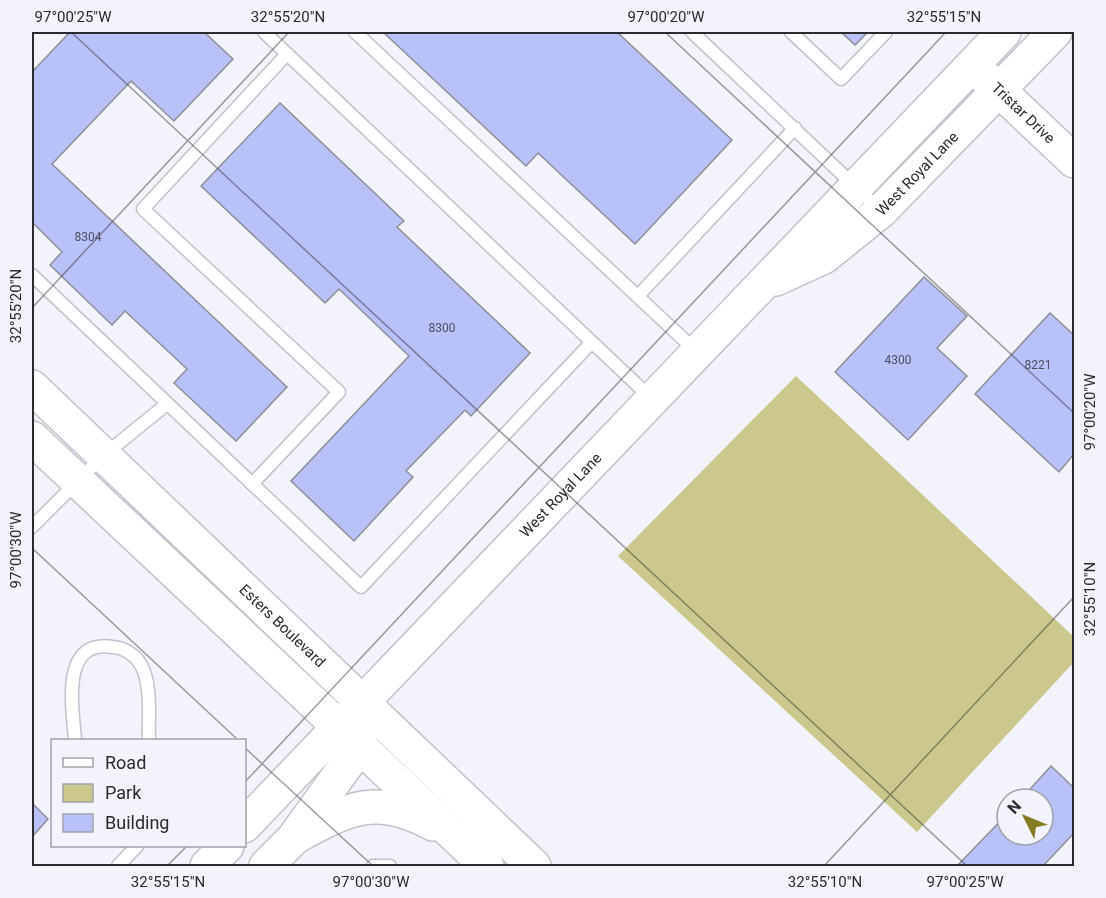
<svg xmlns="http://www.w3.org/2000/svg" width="1106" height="898" font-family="Roboto,sans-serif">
<rect width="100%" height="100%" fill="#f2f3fb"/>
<!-- green -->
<path fill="#ccc78d" d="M 796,376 L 1074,637 L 1074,662 L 917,832 L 618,556 Z"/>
<!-- building -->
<g fill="#b9c1f9" stroke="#8e8f96" stroke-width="1.5">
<path d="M 70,32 L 204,32 L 233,59 L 174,121 L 131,81 L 52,164 L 287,387 L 236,441 L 174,383 L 187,369 L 125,311 L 112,325 L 50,265 L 62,252 L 32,222 L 32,72 Z"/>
<path d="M 383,32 L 617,32 L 732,140 L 635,244 L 538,153 L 526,166 Z"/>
<path d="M 841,32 L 868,32 L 855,45 Z"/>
<path d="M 280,103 L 404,221 L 397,227 L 530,353 L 471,416 L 465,410 L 406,471 L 413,477 L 354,541 L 291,481 L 409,356 L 339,289 L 325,303 L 201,186 Z"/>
<path d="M 924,277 L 967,316 L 937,348 L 967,376 L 908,440 L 835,372 Z"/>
<path d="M 1050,313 L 1074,335 L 1074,454 L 1059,472 L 975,394 Z"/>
<path d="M 1051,766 L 1074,788 L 1074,833 L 1043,866 L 957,866 L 1007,814 L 1007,835 L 1043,835 L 1043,799 L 1021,799 Z"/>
<path d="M 32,803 L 48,819 L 32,837 Z"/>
</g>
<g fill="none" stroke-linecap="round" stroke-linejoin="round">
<!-- lane casing -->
<g stroke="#c1c2ca" stroke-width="15">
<g id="lane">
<path d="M 264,32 L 651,398"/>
<path d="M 355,32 L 696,351"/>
<path d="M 692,32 L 880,210"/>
<path d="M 791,32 L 841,79 L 886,32"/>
<path d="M 32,275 L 361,587 L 591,343"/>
<path d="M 638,296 L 795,128"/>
<path d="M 252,484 L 339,392 L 143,209 L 287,54"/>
<path d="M 32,527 L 104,455 L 167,404"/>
<path d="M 75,740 C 73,710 59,638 113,647 C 125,648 137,656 142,667 C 152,687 148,719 149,740"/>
<path d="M 118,866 L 137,846"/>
<path d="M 373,866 L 390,866"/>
</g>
</g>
<!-- secondary casing -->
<g stroke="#c1c2ca" stroke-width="36">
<g id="secondary">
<path id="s1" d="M 984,76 L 1074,161"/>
<path id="s2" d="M 776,279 L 824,257 L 881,211 L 1055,32"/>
<path id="s3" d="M 32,387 L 534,866"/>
<path d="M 32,438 L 487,866"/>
<path id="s4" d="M 244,826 L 1004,32"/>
<path d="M 299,835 C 350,807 378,794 433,824"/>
<path d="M 207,866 L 227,846"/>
<path d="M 266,866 L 293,839 L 360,746 L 360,723"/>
</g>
</g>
<!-- lane -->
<use href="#lane" stroke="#fff" stroke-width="12"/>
<!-- secondary -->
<use href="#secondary" stroke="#fff" stroke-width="33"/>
</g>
<!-- ticks -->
<path fill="none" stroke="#2b2b2e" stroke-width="1.5" stroke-opacity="0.45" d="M 71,32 L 967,866M 665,32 L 1074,413M 32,308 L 289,32M 32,548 L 238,740M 244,747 L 373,866M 244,783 L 946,32M 167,866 L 187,846M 824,866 L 1074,597"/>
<g text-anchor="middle" stroke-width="4.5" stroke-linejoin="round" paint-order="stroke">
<!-- number labels -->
<g font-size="12" fill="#4e5061">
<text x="88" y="241">8304</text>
<text x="442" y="332">8300</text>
<text x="898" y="364">4300</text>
<text x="1038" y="369">8221</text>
</g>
<!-- street labels -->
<g font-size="15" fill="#2b2b2e" stroke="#f2f3fb">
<text dy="5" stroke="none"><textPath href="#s1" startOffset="54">Tristar Drive</textPath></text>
<text dy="5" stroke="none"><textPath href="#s2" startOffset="178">West Royal Lane</textPath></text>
<text dy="5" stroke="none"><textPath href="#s4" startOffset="458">West Royal Lane</textPath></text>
<text dy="5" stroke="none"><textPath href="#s3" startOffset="346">Esters Boulevard</textPath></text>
</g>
</g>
<!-- border -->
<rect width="1106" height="898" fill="none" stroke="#f2f3fb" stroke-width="66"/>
<!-- legend -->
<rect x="51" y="739" width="195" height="108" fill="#f2f3fb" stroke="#a2a3a9" stroke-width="1.5"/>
<rect x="63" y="758" width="30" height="9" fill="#ffffff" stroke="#a2a3a9" stroke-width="1.5"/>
<text x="105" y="769" font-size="18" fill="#2b2b2e">Road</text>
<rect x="63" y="784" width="30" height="18" fill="#ccc78d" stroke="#a2a3a9" stroke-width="1.5"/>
<text x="105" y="799" font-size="18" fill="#2b2b2e">Park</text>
<rect x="63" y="814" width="30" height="18" fill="#b9c1f9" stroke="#a2a3a9" stroke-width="1.5"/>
<text x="105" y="829" font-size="18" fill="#2b2b2e">Building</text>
<!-- north arrow -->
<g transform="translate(1025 817) rotate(313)"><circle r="28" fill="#f2f3fb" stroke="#a2a3a9" stroke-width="1.5"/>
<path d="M0-4.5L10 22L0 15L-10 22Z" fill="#857c22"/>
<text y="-9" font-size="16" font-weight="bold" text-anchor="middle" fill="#2b2b2e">N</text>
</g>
<rect x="33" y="33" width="1040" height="832" fill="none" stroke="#2b2b2e" stroke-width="2"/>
<g font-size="15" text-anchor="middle" fill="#2b2b2e">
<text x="73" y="22">97°00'25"W</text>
<text x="288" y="22">32°55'20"N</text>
<text x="666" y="22">97°00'20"W</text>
<text x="944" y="22">32°55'15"N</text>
<text transform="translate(16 306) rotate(-90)" y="5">32°55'20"N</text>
<text transform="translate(1090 412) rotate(-90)" y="5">97°00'20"W</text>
<text transform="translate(16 550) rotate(-90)" y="5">97°00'30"W</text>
<text transform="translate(1090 599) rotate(-90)" y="5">32°55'10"N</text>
<text x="168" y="887">32°55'15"N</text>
<text x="371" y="887">97°00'30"W</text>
<text x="825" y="887">32°55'10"N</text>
<text x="965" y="887">97°00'25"W</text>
</g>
</svg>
